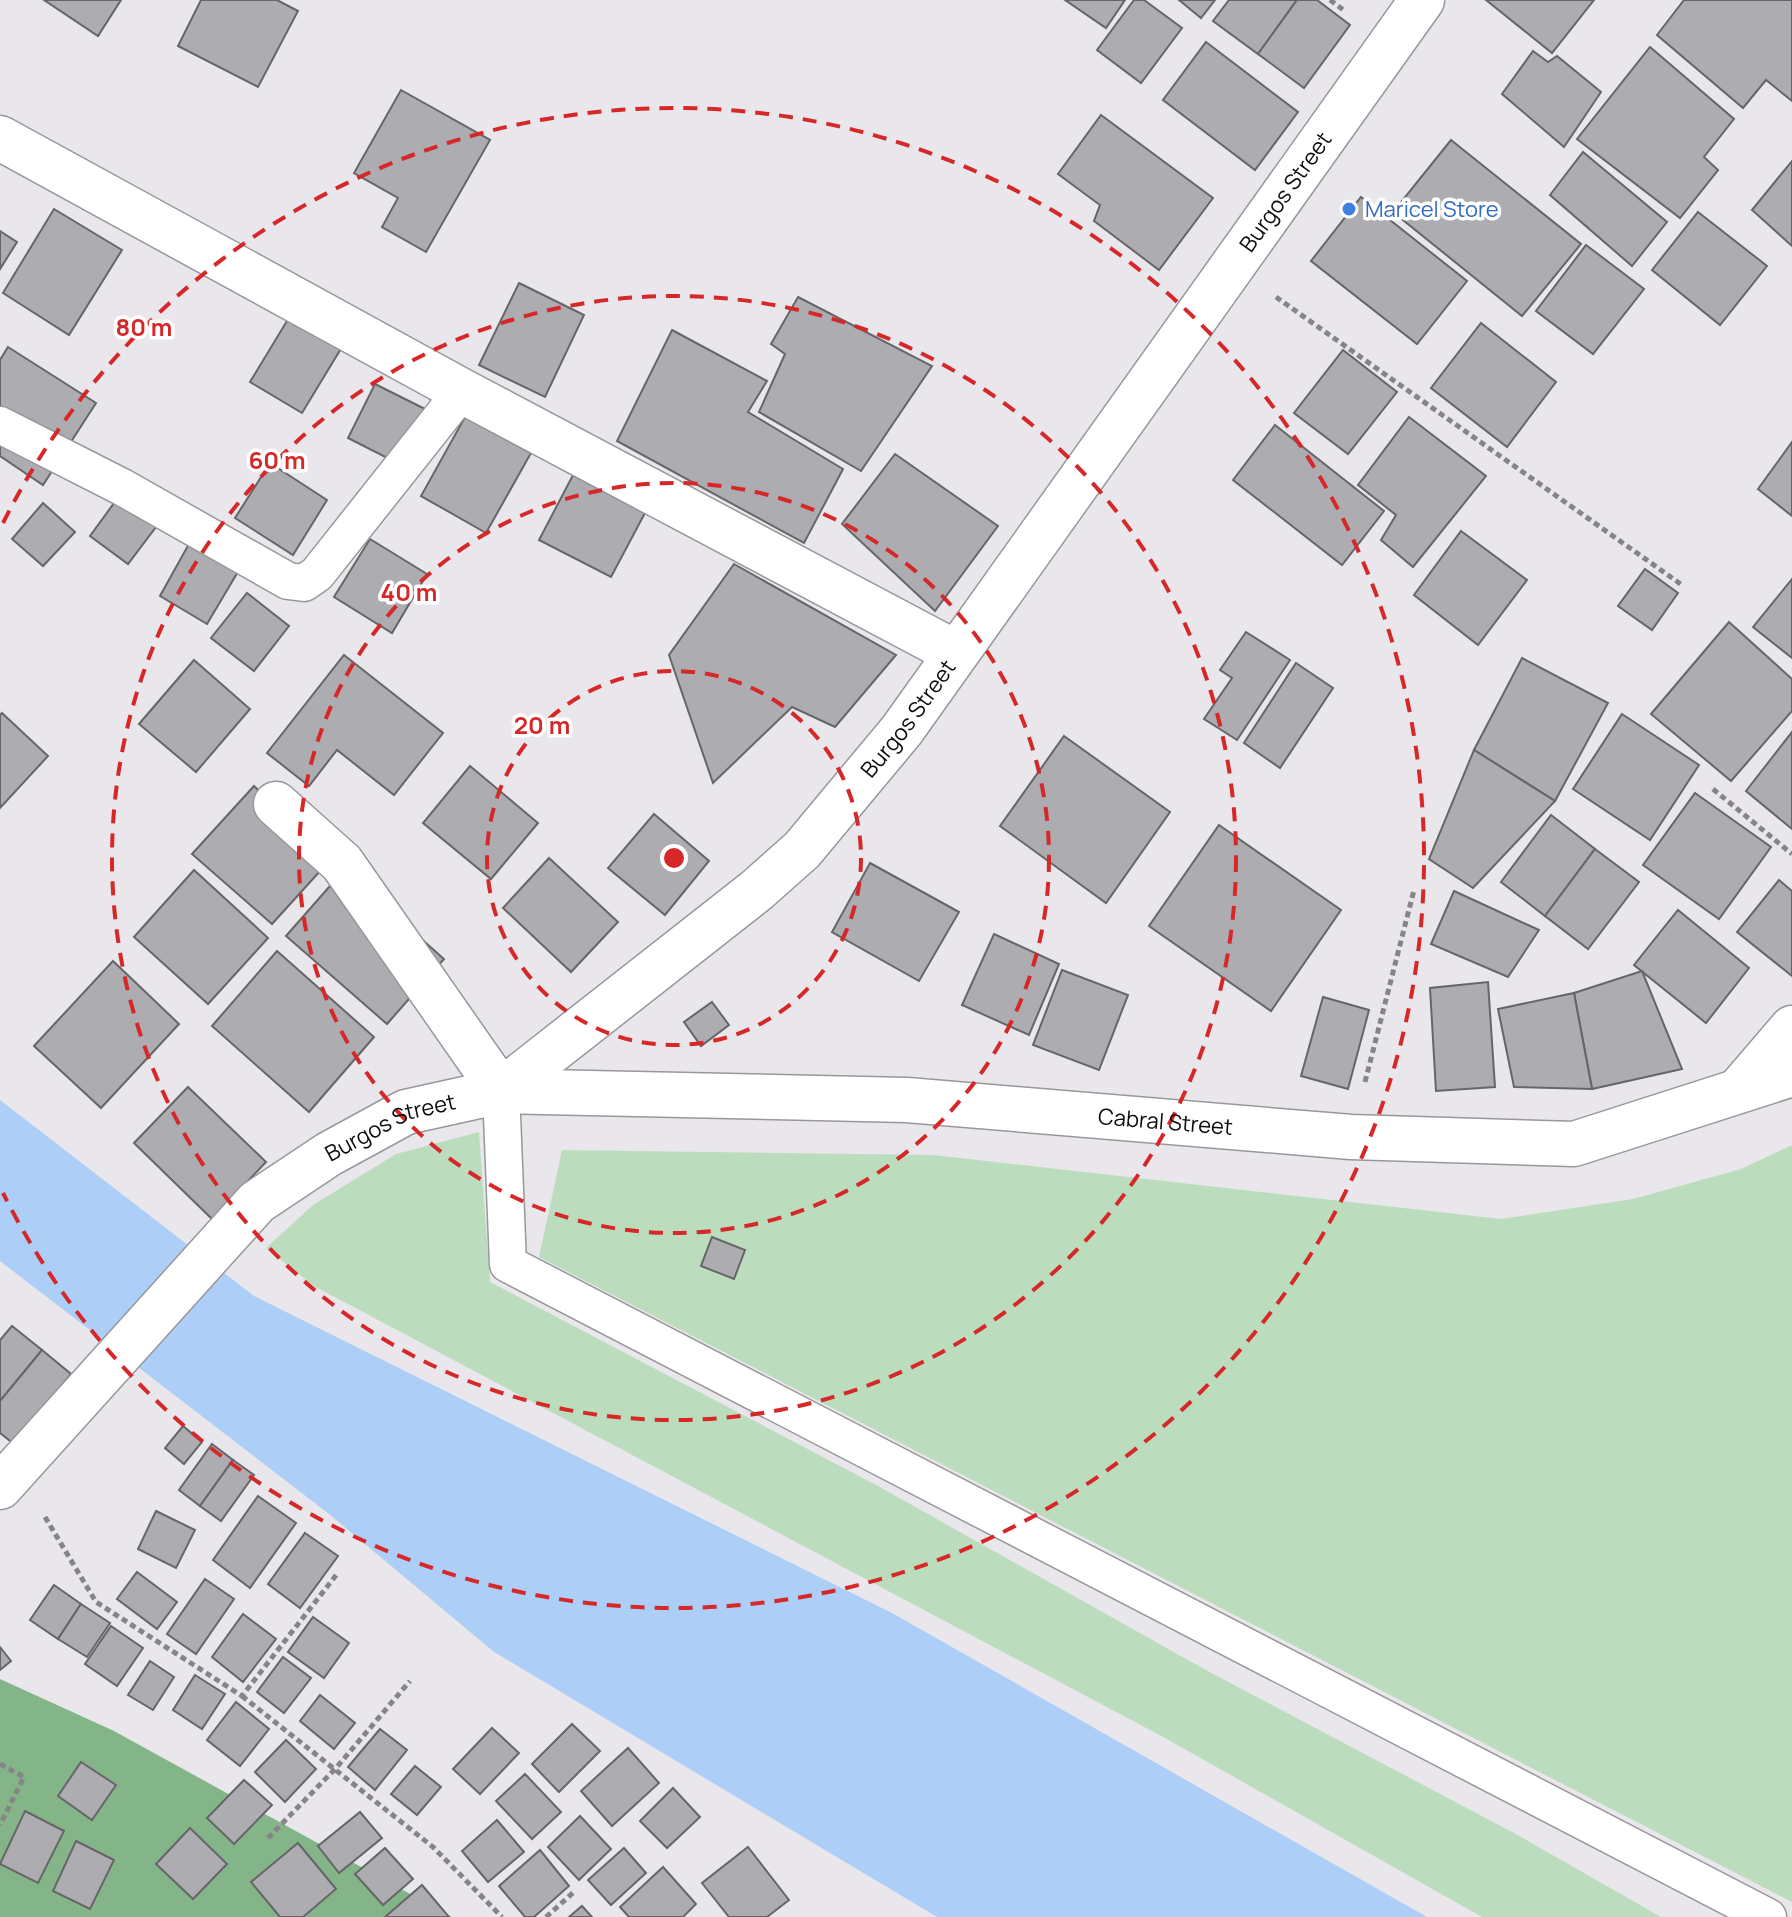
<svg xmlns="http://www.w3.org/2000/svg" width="1792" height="1917" font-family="Manrope,sans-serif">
<rect width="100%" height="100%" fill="#e9e7eb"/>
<!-- green -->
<g fill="#bbddbe">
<path d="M 479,1132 L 490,1282 L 878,1486 L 1204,1669 L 1514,1833 L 1661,1917 L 1482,1917 L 1165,1738 L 314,1286 L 266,1248 L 313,1205 L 396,1154 Z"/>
<path d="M 1792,1145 L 1792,1902 L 539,1257 L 562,1150 L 933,1155 L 1501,1219 L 1633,1199 L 1741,1169 Z"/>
</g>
<!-- forest -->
<path fill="#84b588" d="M 0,1679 L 114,1731 L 452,1917 L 0,1917 Z"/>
<!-- water -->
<path fill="#adcef6" d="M 0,1100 L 254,1296 L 892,1613 L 1427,1917 L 937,1917 L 494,1652 L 329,1514 L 0,1261 Z"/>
<!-- building -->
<g fill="#adacb0" stroke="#666669" stroke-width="2">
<path d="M 44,0 L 121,0 L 98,36 Z"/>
<path d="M 201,0 L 277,0 L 298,11 L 258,87 L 178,46 Z"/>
<path d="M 1065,0 L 1125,0 L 1106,28 Z"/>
<path d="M 1134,0 L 1144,0 L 1182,28 L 1141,83 L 1097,50 Z"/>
<path d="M 1179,0 L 1215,0 L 1201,18 Z"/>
<path d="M 1229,0 L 1297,0 L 1258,54 L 1213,21 Z"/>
<path d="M 1297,0 L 1317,0 L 1350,25 L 1304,88 L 1258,54 Z"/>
<path d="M 1486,0 L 1594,0 L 1552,53 Z"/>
<path d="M 1684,0 L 1792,0 L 1792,101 L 1766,80 L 1743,108 L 1657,35 Z"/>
<path d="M 1206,42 L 1298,112 L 1255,170 L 1163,100 Z"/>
<path d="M 1650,47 L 1734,119 L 1704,157 L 1718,170 L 1680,218 L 1577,139 Z"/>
<path d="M 1533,51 L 1548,62 L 1557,56 L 1601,92 L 1564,147 L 1502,94 Z"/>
<path d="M 401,90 L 490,140 L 426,252 L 382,227 L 398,198 L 354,173 Z"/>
<path d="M 1101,115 L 1213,198 L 1159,270 L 1094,221 L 1100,205 L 1058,174 Z"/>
<path d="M 1451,140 L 1581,244 L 1522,316 L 1393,212 Z"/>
<path d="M 1583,152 L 1667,222 L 1632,266 L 1550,195 Z"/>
<path d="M 1792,161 L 1792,246 L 1752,210 Z"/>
<path d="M 1361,197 L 1467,281 L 1417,344 L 1311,261 Z"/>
<path d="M 54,209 L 122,250 L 69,335 L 3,293 Z"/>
<path d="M 1698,212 L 1767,266 L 1720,325 L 1652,270 Z"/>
<path d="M 0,231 L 17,242 L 0,269 Z"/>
<path d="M 1586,245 L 1644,289 L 1593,354 L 1536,311 Z"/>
<path d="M 519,283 L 584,315 L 545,397 L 479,365 Z"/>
<path d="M 798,297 L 932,366 L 861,471 L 759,412 L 785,354 L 771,344 Z"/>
<path d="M 296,306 L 348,337 L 302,413 L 250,382 Z"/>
<path d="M 1481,323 L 1556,382 L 1507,447 L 1431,388 Z"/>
<path d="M 672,330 L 767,381 L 748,412 L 843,469 L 804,543 L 617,441 Z"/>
<path d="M 8,347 L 96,403 L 43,485 L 0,456 L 0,360 Z"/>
<path d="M 1343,350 L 1397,392 L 1348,454 L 1294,413 Z"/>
<path d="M 375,384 L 431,412 L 403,466 L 348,438 Z"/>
<path d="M 465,417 L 531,453 L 486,533 L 421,496 Z"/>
<path d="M 1409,417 L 1486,476 L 1413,567 L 1381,540 L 1396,515 L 1358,485 Z"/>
<path d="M 1275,425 L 1384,511 L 1342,565 L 1233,480 Z"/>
<path d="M 1792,442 L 1792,516 L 1758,489 Z"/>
<path d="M 895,454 L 998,526 L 935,611 L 842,524 Z"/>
<path d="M 270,463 L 327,500 L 293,555 L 235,518 Z"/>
<path d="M 573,475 L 645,513 L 611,577 L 539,540 Z"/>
<path d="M 117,499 L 156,527 L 128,564 L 90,536 Z"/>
<path d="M 43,503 L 75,532 L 43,566 L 12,539 Z"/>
<path d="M 1461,531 L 1527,580 L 1478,645 L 1414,595 Z"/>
<path d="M 370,539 L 427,574 L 392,633 L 334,597 Z"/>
<path d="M 190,542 L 239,570 L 207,624 L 160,596 Z"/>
<path d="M 734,564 L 896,655 L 835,727 L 792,707 L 713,783 L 669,655 Z"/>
<path d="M 1645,569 L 1678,593 L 1652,630 L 1618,606 Z"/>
<path d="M 1792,579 L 1792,658 L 1753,627 Z"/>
<path d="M 247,593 L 289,626 L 254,671 L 211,638 Z"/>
<path d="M 1729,622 L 1792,679 L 1792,711 L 1731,781 L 1651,714 Z"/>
<path d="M 1246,632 L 1290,660 L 1237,740 L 1204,719 L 1232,678 L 1220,670 Z"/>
<path d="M 344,655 L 443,733 L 394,795 L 337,750 L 309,786 L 267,753 Z"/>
<path d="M 1522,658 L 1608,703 L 1555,801 L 1474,750 Z"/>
<path d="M 194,660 L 250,709 L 196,772 L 139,724 Z"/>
<path d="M 1296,663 L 1333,688 L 1280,768 L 1244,743 Z"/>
<path d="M 2,713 L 48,756 L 0,808 L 0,715 Z"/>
<path d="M 1622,714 L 1699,765 L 1650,840 L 1573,789 Z"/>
<path d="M 1792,732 L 1792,829 L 1746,791 Z"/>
<path d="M 1064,736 L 1170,812 L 1106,903 L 1000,826 Z"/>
<path d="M 1474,750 L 1555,801 L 1473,888 L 1429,859 Z"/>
<path d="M 470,766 L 538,823 L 491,879 L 423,823 Z"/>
<path d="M 254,786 L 331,859 L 272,924 L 192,854 Z"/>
<path d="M 1695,793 L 1771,847 L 1719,919 L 1643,865 Z"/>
<path d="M 654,814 L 709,861 L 665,915 L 608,868 Z"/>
<path d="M 1551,815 L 1595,849 L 1545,916 L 1501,882 Z"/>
<path d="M 1219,825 L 1341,910 L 1271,1011 L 1149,926 Z"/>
<path d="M 1595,849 L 1639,882 L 1588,949 L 1545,916 Z"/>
<path d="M 549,858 L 618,922 L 571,972 L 503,908 Z"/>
<path d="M 870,863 L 959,912 L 919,981 L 832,932 Z"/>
<path d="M 194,870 L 268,938 L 208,1004 L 134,937 Z"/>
<path d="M 344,870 L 444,959 L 387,1024 L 286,936 Z"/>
<path d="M 1779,880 L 1792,891 L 1792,976 L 1737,932 Z"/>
<path d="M 1454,891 L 1539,930 L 1508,977 L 1431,944 Z"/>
<path d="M 1678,910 L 1749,968 L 1706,1023 L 1634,965 Z"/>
<path d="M 994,934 L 1059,964 L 1029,1035 L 962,1005 Z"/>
<path d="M 277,951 L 374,1037 L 309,1112 L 212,1026 Z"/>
<path d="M 113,961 L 179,1024 L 101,1108 L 34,1046 Z"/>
<path d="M 1062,970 L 1128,995 L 1099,1070 L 1033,1045 Z"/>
<path d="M 1642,971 L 1682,1069 L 1592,1089 L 1574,993 Z"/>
<path d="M 1488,982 L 1495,1087 L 1436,1091 L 1430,988 Z"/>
<path d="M 1574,993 L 1592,1089 L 1514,1087 L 1498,1009 Z"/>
<path d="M 1323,997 L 1369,1010 L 1348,1089 L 1301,1076 Z"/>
<path d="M 712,1002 L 729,1025 L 701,1046 L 684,1022 Z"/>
<path d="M 188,1087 L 266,1162 L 212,1219 L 134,1143 Z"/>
<path d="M 712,1237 L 745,1250 L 734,1279 L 701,1266 Z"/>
<path d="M 12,1326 L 42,1350 L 0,1401 L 0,1340 Z"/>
<path d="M 42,1350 L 71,1374 L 14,1444 L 0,1433 L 0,1401 Z"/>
<path d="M 183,1426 L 202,1442 L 184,1464 L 165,1448 Z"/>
<path d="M 212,1444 L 233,1460 L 200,1506 L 179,1490 Z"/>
<path d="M 233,1460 L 254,1475 L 221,1521 L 200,1506 Z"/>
<path d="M 258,1496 L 296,1523 L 250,1588 L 213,1560 Z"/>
<path d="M 156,1511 L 195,1530 L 176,1568 L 138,1549 Z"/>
<path d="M 305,1533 L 338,1556 L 300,1608 L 268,1584 Z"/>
<path d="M 137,1572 L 177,1602 L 157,1629 L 117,1599 Z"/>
<path d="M 205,1579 L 234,1599 L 196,1654 L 167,1634 Z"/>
<path d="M 54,1585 L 81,1604 L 58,1639 L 30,1620 Z"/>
<path d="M 81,1604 L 110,1623 L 87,1657 L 58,1639 Z"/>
<path d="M 243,1614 L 276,1639 L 243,1682 L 212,1657 Z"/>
<path d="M 313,1617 L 349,1643 L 324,1678 L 288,1652 Z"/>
<path d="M 111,1626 L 143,1648 L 117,1686 L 85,1664 Z"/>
<path d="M 0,1647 L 11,1661 L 0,1670 Z"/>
<path d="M 283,1657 L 311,1678 L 284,1713 L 257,1692 Z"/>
<path d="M 150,1661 L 174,1677 L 153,1710 L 128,1695 Z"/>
<path d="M 195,1675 L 225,1694 L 202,1729 L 173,1710 Z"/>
<path d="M 320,1695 L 355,1723 L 334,1749 L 300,1721 Z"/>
<path d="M 236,1702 L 269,1729 L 240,1766 L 207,1740 Z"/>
<path d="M 572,1724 L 600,1751 L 559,1792 L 532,1764 Z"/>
<path d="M 492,1728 L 519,1753 L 480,1794 L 453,1769 Z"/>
<path d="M 380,1729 L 407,1750 L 375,1790 L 348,1767 Z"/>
<path d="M 286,1740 L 316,1769 L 285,1802 L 255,1772 Z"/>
<path d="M 628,1748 L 659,1783 L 612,1826 L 581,1791 Z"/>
<path d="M 81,1762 L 116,1785 L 92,1820 L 58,1796 Z"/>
<path d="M 415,1766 L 441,1787 L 417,1815 L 391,1794 Z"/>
<path d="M 525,1774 L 561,1812 L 532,1839 L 496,1801 Z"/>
<path d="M 244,1780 L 272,1805 L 234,1844 L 207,1818 Z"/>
<path d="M 673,1788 L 700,1817 L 667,1848 L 640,1821 Z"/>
<path d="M 25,1811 L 64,1831 L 38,1883 L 0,1864 Z"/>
<path d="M 360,1812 L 382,1838 L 339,1873 L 318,1846 Z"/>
<path d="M 580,1816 L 611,1849 L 579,1880 L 548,1847 Z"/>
<path d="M 497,1820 L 524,1852 L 488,1882 L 462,1851 Z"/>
<path d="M 190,1828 L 227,1864 L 193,1899 L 156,1864 Z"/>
<path d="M 76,1841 L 114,1860 L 90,1909 L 53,1891 Z"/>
<path d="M 298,1843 L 336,1889 L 303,1917 L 280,1917 L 251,1882 Z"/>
<path d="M 748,1847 L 789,1900 L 767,1917 L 729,1917 L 702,1883 Z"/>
<path d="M 385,1848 L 413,1879 L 383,1905 L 355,1874 Z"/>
<path d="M 624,1848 L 646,1873 L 611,1905 L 588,1880 Z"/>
<path d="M 540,1850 L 569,1886 L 534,1917 L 525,1917 L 499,1886 Z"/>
<path d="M 663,1867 L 696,1904 L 683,1917 L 629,1917 L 620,1907 Z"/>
<path d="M 422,1885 L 449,1917 L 385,1917 Z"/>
<path d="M 582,1906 L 592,1917 L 569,1917 Z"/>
</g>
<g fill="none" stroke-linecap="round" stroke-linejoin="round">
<!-- service casing -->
<g stroke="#9a979b" stroke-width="39">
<g id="service">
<path d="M 0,425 L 122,487 L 288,581 L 304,583 L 317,574 L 462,391"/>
<path d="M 501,1091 L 508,1264 L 1768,1917"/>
</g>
</g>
<!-- minor casing -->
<g stroke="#9a979b" stroke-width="47">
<g id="minor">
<path d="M 0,138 L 462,391 L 956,653"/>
<path id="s1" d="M 276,804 L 342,863 L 501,1091 L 907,1100 L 1351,1137 L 1574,1144 L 1792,1074"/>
<path d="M 1738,1091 L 1792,1028"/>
</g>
</g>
<!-- tertiary casing -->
<g stroke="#9a979b" stroke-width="47">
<g id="tertiary">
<path id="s2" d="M 0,1487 L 257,1202 L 329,1154 L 406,1112 L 501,1091 L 757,890 L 802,850 L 902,730 L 1422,0"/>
</g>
</g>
<!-- path -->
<g stroke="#868487" stroke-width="5" stroke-dasharray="6 4" stroke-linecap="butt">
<path d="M 1330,0 L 1345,11"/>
<path d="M 1276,297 L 1682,585"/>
<path d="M 1713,789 L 1792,854"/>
<path d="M 1365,1082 L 1414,890"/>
<path d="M 45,1517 L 96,1602 L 242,1696 L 337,1574"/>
<path d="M 242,1696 L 433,1847 L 502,1917"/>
<path d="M 0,1764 L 24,1777 L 0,1825"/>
<path d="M 268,1838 L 336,1768 L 410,1681"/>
<path d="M 546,1917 L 575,1891"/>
</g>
<!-- service -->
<use href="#service" stroke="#fff" stroke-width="36"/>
<!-- minor -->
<use href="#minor" stroke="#fff" stroke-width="44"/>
<!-- tertiary -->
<use href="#tertiary" stroke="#fff" stroke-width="44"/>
</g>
<!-- distance rings -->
<g fill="none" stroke="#d62828" stroke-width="4" stroke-dasharray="14 10">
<circle cx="674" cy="858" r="187"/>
<circle cx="674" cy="858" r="375"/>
<circle cx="674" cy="858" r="562"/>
<path d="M3 523A750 750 0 1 1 3 1193"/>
</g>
<!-- markers -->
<circle fill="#3f7fe0" stroke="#fff" stroke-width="3" cx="1349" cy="209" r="8"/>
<g text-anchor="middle" stroke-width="7" stroke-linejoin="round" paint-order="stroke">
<!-- street labels -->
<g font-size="22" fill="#0d0c0d" stroke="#fff">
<text dy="8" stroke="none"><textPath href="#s2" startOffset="1858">Burgos Street</textPath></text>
<text dy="8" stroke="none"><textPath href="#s2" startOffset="1210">Burgos Street</textPath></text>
<text dy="8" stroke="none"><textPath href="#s1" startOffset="1032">Cabral Street</textPath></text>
<text dy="8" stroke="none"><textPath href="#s2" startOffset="538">Burgos Street</textPath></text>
</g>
<!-- shop labels -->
<g font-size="22" fill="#366cbe" stroke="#fff" text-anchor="start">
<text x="1365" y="217">Maricel Store</text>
</g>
</g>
<circle cx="674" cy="858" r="12" fill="#d62828" stroke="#fff" stroke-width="4"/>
<g font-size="24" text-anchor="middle" font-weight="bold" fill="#d62828" stroke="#fff" stroke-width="7" stroke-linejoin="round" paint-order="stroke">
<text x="144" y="336">80 m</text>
<text x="277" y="469">60 m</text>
<text x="409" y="601">40 m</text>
<text x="542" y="734">20 m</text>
</g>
</svg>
